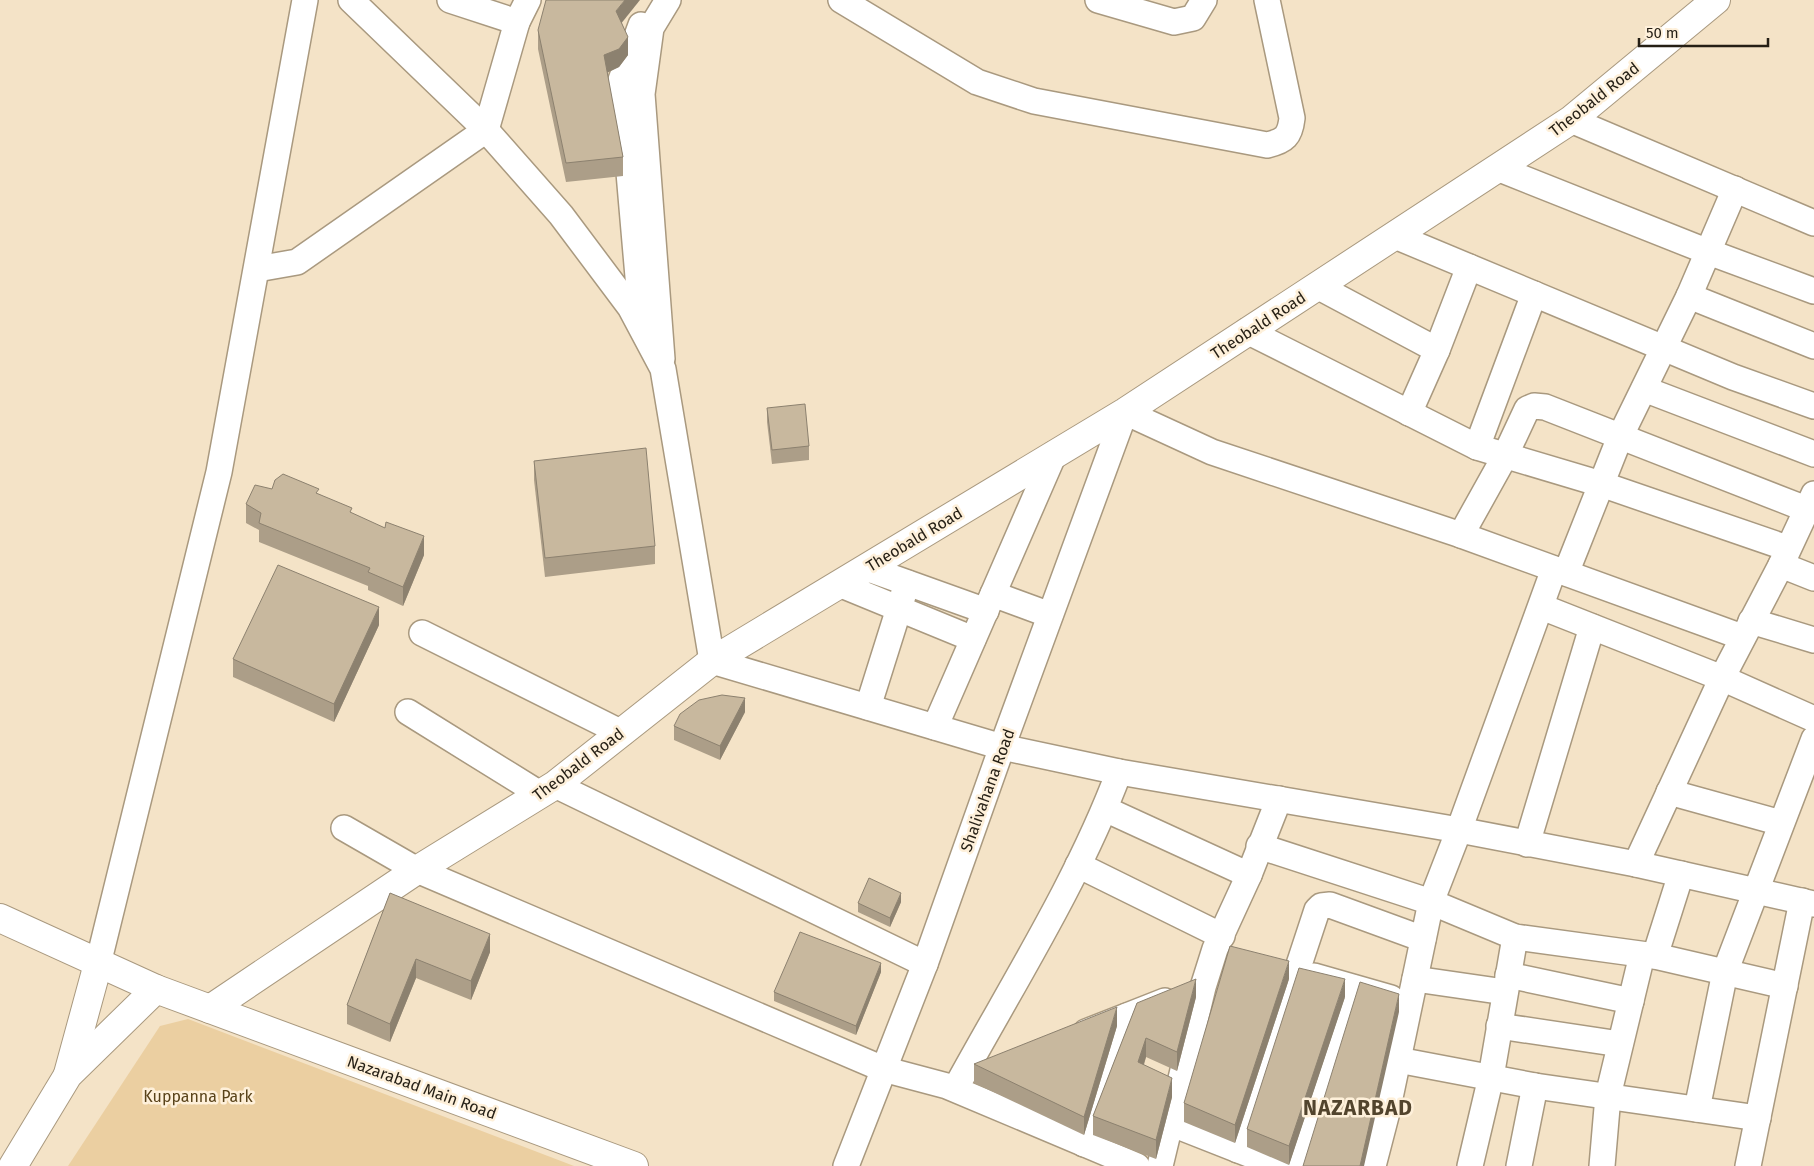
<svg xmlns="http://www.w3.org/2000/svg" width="1814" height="1166" font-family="'Fira Sans',sans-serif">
<rect width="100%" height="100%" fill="#f4e3c7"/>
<!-- green -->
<path fill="#ebcfa1" d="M 188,1019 L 574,1166 L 68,1166 L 160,1026 Z"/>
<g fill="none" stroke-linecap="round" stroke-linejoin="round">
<!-- minor casing -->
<g stroke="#a9997f" stroke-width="28">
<g id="minor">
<path d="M 351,0 L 486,130 L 561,215 L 630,307 L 663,369 L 712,661 L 1002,747 L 1119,772 L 1459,830 L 1636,864 L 1814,904"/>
<path d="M 450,0 L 517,22"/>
<path d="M 841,0 L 977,82 L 1034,101 L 1267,145 C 1285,141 1290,136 1292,118 L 1267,0"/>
<path d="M 1098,0 L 1174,22 L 1193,18 L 1204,0"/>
<path d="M 641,25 L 621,80 L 642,323"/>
<path d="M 1571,120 L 1814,223"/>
<path d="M 1497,168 L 1706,251 L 1814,291"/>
<path d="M 1735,189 L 1689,296 L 1814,346"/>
<path d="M 1395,236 L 1733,377 L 1814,406"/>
<path d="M 257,269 L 297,262 L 486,130 L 517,22 L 528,0"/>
<path d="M 1317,286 L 1437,350"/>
<path d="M 1247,331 L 1477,447 L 1601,484 L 1787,548"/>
<path d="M 662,359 L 642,94 L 651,28 L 668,0"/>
<path d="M 1644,389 L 1814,454"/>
<path d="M 1409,413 L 1437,350 L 1469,267"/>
<path d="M 1477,447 L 1534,294"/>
<path d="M 1461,535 L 1505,456 L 1527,409 L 1534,406 L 1545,407 L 1806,509"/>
<path d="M 1781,565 L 1814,578"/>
<path d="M 866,568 L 986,611"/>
<path d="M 1566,573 L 1620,437 L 1689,296"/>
<path d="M 839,584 L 973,639"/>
<path d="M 993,594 L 1050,615"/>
<path d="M 1542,607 L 1722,678 L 1814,719"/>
<path d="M 1751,621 L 1814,640"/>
<path d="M 422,633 L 622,733"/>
<path d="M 868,707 L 907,583"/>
<path d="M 408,712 L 540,794"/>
<path d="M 935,727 L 1054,454"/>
<path d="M 555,785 L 925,964"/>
<path d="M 1669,792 L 1781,823"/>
<path d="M 1105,809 L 1249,875"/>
<path d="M 344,828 L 417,870 L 883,1069 L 947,1086 L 1137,1166"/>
<path d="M 1527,844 L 1592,627"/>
<path d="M 1259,846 L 1431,902 L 1515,937 L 1655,956 L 1785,986"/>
<path d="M 1636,864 L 1722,678 L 1781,565 L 1814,494"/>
<path d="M 1078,865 L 1222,936"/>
<path d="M 1655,956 L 1681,874"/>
<path d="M 98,964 L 219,472 L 305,0"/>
<path d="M 1508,975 L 1631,1001"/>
<path d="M 1314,976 L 1391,998"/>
<path d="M 1415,979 L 1505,992"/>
<path d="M 1499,1026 L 1620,1044"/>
<path d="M 1086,1032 L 1165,1001"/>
<path d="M 1398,1060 L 1535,1086 L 1758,1118"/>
<path d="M 959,1082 C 1014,982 1079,879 1119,772"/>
<path d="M 1697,1109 L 1725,972 L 1814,739"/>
<path d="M 1170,1123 L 1279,1166"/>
<path d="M 1084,1144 L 1127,1016"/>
<path d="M 1238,1150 L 1317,910 L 1321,906 L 1330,905 L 1423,939"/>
<path d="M 846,1166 L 925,964 L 1002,747 L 1125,412 L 1212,452 L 1461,535 L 1742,637"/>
<path d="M 1160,1166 L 1203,987 L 1215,949 L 1249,875 L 1279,799"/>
<path d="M 1301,1166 L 1354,988"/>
<path d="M 1373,1166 L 1387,1112 L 1431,902 L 1459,830 L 1554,569"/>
<path d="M 1470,1166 L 1491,1077 L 1515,937"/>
<path d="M 1519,1166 L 1535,1086"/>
<path d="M 1602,1166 L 1608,1096 L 1642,955"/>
<path d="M 1748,1166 L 1802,901"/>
</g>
</g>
<!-- major casing -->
<g stroke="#a9997f" stroke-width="30">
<g id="major">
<path d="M 0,918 L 156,989 L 634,1166"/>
<path d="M 210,1009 L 417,870 L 555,785 L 712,661 L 1125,412 L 1571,120 L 1716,0"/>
<path d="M 68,1074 L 98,964"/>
<path d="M 13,1166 L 68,1075 L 156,989"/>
</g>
</g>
<!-- minor -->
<use href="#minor" stroke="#fff" stroke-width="25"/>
<!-- major -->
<use href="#major" stroke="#fff" stroke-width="28"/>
</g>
<!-- wall -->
<g fill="#ac9e88">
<path d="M 622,23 L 628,55 L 619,67 L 607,73 L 623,157 L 623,176 L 566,182 L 538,49 L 538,30 Z"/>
<path d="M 767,408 L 809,446 L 809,460 L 772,464 L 767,422 Z"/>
<path d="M 534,461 L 655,546 L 655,564 L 545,577 L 534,480 Z"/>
<path d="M 272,489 L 319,494 L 424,555 L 403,606 L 368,590 L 368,586 L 259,542 L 259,530 L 246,523 L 246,504 Z"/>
<path d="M 379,625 L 334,722 L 233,677 L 233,659 Z"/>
<path d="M 745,712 L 720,760 L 674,740 L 674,726 Z"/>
<path d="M 390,893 L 490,952 L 471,1000 L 416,978 L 390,1042 L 347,1024 L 347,1005 Z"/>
<path d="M 901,902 L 890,927 L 858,912 L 858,903 Z"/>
<path d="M 881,972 L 856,1035 L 774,1001 L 774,992 Z"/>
<path d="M 1289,979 L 1235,1143 L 1184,1122 L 1184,1103 Z"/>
<path d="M 1196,997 L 1177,1071 L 1146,1057 L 1144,1065 L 1172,1097 L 1156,1159 L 1093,1135 L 1093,1116 L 1137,1003 Z"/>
<path d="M 1345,997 L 1289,1165 L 1247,1147 L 1247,1129 Z"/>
<path d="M 1117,1026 L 1084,1135 L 974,1083 L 974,1064 Z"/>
</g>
<!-- shaded-wall -->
<g fill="#8c816f">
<path d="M 625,0 L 640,0 L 616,30 L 616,11 Z"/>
<path d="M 628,37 L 628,55 L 619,67 L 604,74 L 604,55 Z"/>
<path d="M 424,536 L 424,555 L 403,606 L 403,587 Z"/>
<path d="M 379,607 L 379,625 L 334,722 L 334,704 Z"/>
<path d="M 745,698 L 745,712 L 720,760 L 720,746 Z"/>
<path d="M 901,893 L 901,902 L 890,927 L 890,918 Z"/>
<path d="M 490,934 L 490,952 L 471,1000 L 471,981 Z"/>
<path d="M 416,959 L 416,978 L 390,1042 L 390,1024 Z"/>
<path d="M 1289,961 L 1289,979 L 1235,1143 L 1235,1125 Z"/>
<path d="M 881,963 L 881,972 L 856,1035 L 856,1026 Z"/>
<path d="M 1196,979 L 1196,997 L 1177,1071 L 1177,1052 Z"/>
<path d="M 1345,979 L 1345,997 L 1289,1165 L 1289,1146 Z"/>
<path d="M 1399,994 L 1399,1012 L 1364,1166 L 1360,1166 Z"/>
<path d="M 1117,1007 L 1117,1026 L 1084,1135 L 1084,1117 Z"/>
<path d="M 1146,1038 L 1146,1057 L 1138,1081 L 1138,1062 Z"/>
<path d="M 1172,1078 L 1172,1097 L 1156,1159 L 1156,1140 Z"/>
</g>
<!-- building -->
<g fill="#c8b89e" stroke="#8c816f">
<path d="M 546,0 L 625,0 L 616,11 L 628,37 L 619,49 L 604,55 L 623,157 L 566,163 L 538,30 Z"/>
<path d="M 805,404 L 809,446 L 772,450 L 767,408 Z"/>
<path d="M 646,448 L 655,546 L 545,558 L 534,461 Z"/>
<path d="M 283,474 L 319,489 L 316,493 L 352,508 L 350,512 L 385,528 L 386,522 L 424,536 L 403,587 L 368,572 L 370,568 L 259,523 L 261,513 L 246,504 L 255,485 L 272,489 L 275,480 Z"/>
<path d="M 278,565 L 379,607 L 334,704 L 233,659 Z"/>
<path d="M 722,695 L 745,698 L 720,746 L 674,726 L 680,714 L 699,700 Z"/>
<path d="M 869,878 L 901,893 L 890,918 L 858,903 Z"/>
<path d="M 390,893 L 490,934 L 471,981 L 416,959 L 390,1024 L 347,1005 Z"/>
<path d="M 800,932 L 881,963 L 856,1026 L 774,992 Z"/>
<path d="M 1230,946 L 1289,961 L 1235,1125 L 1184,1103 Z"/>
<path d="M 1299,968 L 1345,979 L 1289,1146 L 1247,1129 Z"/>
<path d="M 1196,979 L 1177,1052 L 1146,1038 L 1138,1062 L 1172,1078 L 1156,1140 L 1093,1116 L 1137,1003 Z"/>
<path d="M 1360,982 L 1399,994 L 1360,1166 L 1303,1166 Z"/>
<path d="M 1117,1007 L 1084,1117 L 974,1064 Z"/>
</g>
<g text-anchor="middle" stroke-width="5" stroke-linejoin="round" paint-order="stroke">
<!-- street labels -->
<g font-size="16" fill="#251f15" stroke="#fef0da">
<text transform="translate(1594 99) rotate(-38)" y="6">Theobald Road</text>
<text transform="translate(1258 325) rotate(-33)" y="6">Theobald Road</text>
<text transform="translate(914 539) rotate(-31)" y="6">Theobald Road</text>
<text transform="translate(578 764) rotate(-37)" y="6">Theobald Road</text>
<text transform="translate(987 790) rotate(-70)" y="6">Shalivahana Road</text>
<text transform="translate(422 1087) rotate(20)" y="6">Nazarabad Main Road</text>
</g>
<!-- park labels -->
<g font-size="16" fill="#584219" stroke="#fef0da">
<text x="198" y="1102">Kuppanna Park</text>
</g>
<!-- district labels -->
<g font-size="21" font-weight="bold" letter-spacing="1" fill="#52442d" stroke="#fef0da">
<text x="1358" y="1115">NAZARBAD</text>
</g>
</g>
<!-- scale -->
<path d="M1639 38v8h129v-8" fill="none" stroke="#251f15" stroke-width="2.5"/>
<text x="1646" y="38" font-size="15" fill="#251f15" stroke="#fef0da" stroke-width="4" paint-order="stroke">50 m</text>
</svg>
